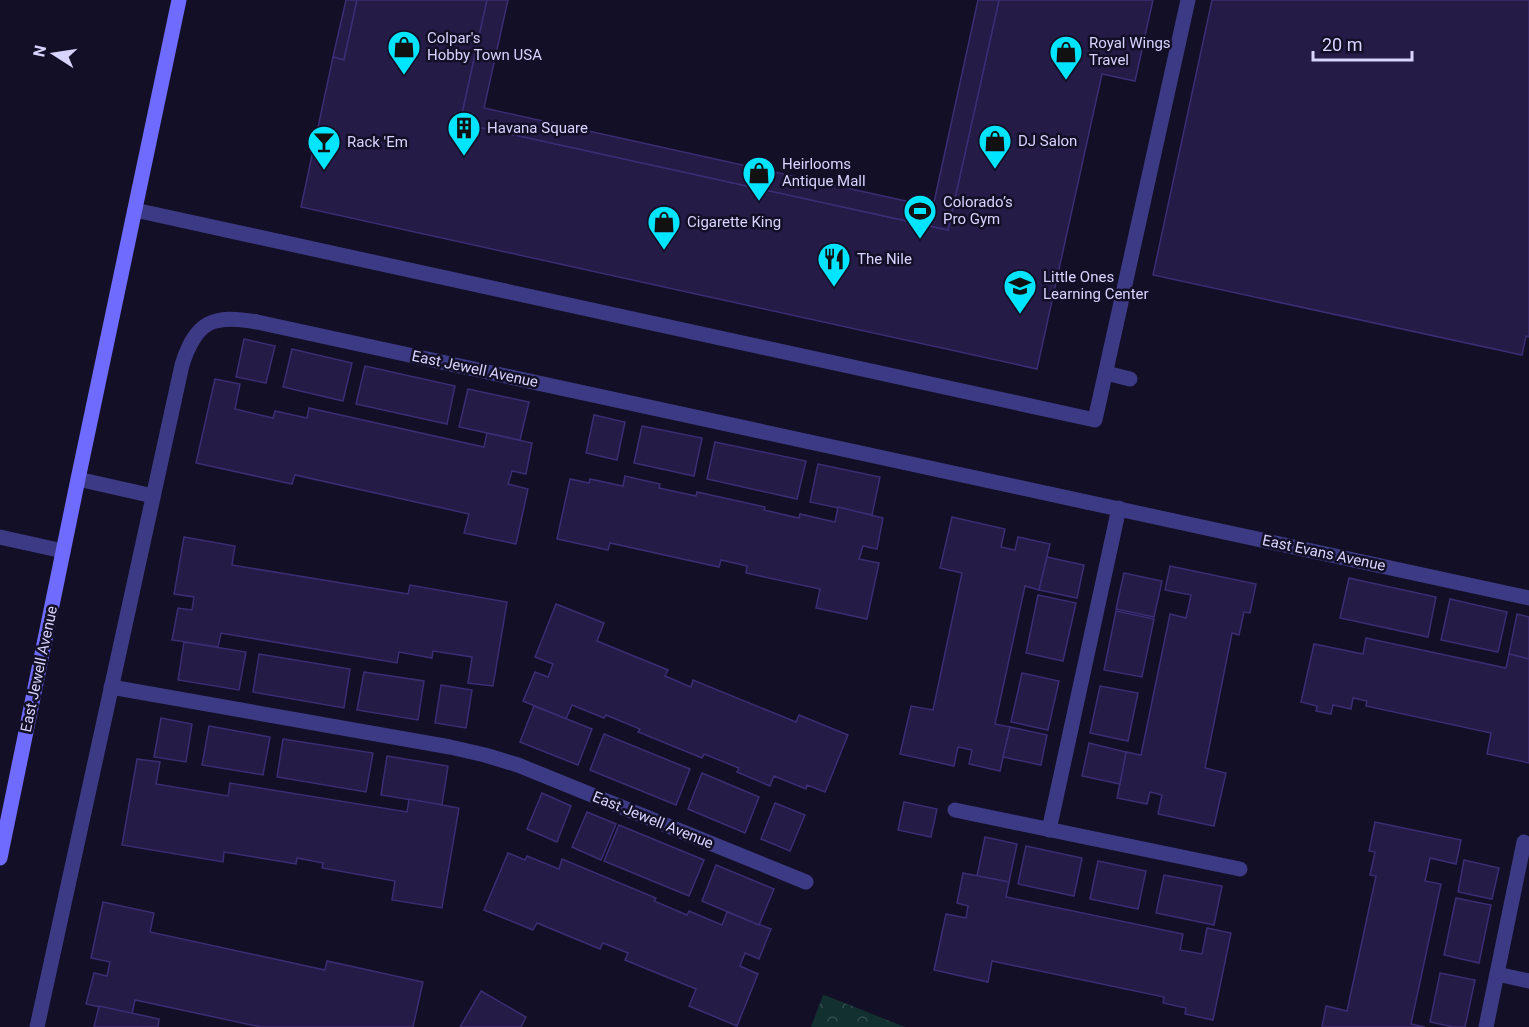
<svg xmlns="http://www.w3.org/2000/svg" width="1529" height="1027" font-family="Roboto,sans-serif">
<defs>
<pattern id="park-crowns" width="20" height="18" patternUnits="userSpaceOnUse" patternTransform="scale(1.5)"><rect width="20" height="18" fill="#12302f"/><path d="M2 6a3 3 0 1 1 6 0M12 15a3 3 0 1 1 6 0" fill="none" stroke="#344d4e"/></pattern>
</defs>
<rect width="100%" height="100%" fill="#130f26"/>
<!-- park -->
<path fill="url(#park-crowns)" d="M 823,995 L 827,996 L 905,1027 L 811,1027 Z"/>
<!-- building -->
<g fill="#241b47" stroke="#3b2d73" stroke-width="1.5">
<path d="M 346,0 L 357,0 L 344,60 L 333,57 Z"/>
<path d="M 357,0 L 487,0 L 460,123 L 948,230 L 999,0 L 1153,0 L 1135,81 L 1102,74 L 1037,369 L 301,207 L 333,57 L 344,60 Z"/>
<path d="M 487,0 L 508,0 L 484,108 L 933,207 L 978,0 L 999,0 L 948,230 L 460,123 Z"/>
<path d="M 1212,0 L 1529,0 L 1529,337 L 1526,336 L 1522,355 L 1153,275 Z"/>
<path d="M 244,339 L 275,346 L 266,383 L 236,377 Z"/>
<path d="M 292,349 L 352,363 L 343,401 L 283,387 Z"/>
<path d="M 365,366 L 455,386 L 447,424 L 356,404 Z"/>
<path d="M 215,379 L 240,384 L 235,409 L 273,418 L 275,411 L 307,418 L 309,408 L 484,447 L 487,433 L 532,443 L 526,474 L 512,471 L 508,484 L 528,489 L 516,544 L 464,533 L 469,514 L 295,475 L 292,484 L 196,463 Z"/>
<path d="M 468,389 L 529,402 L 520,440 L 459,427 Z"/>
<path d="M 594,415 L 625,422 L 617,460 L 586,453 Z"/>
<path d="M 642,426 L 702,438 L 694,476 L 634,463 Z"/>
<path d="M 715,442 L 806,461 L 797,499 L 707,479 Z"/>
<path d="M 818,464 L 880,477 L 872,515 L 810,502 Z"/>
<path d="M 625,476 L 660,484 L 659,488 L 696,496 L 697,492 L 765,507 L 764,510 L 799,518 L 800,514 L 835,522 L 838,507 L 883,518 L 877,549 L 863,546 L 859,559 L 879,563 L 867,619 L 816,608 L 820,589 L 746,573 L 747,566 L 721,560 L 719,567 L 610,543 L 608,550 L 557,539 L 570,479 L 589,483 L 590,479 L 623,486 Z"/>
<path d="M 952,517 L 1005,529 L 1001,547 L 1015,550 L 1018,537 L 1050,544 L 1039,590 L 1025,586 L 995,724 L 1010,727 L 1000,771 L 969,764 L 972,750 L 958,747 L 954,766 L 900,754 L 911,706 L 933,710 L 962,573 L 940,568 Z"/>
<path d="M 184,537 L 235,546 L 232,565 L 408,594 L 410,585 L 507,602 L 493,686 L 468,683 L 472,657 L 433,651 L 432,658 L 399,652 L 397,663 L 221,633 L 218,647 L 172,640 L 178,608 L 192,610 L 194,597 L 174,594 Z"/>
<path d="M 1047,557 L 1084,565 L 1077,598 L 1039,590 Z"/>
<path d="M 1170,566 L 1256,584 L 1250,613 L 1244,612 L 1239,635 L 1232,633 L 1205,768 L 1226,773 L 1214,826 L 1158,814 L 1162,795 L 1150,792 L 1147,804 L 1117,798 L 1126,752 L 1141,755 L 1170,614 L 1186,618 L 1191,595 L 1165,590 Z"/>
<path d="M 1124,573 L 1162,581 L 1154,617 L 1116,609 Z"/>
<path d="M 1349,578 L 1436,597 L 1428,637 L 1340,618 Z"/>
<path d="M 1038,595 L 1076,603 L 1063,661 L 1026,653 Z"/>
<path d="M 1450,599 L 1507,612 L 1498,652 L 1441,640 Z"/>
<path d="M 556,604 L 604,623 L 597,641 L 668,670 L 665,676 L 691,687 L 693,680 L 796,722 L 799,715 L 848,735 L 825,792 L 807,785 L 806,789 L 774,776 L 770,786 L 737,772 L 739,768 L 704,754 L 702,758 L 638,732 L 640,729 L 606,715 L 604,718 L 572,705 L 566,719 L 523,701 L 535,672 L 548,677 L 553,664 L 535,657 Z"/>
<path d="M 1116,611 L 1154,619 L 1142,677 L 1104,670 Z"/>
<path d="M 1517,614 L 1529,617 L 1529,659 L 1509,654 Z"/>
<path d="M 1366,638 L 1506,668 L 1509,654 L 1529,659 L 1529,763 L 1487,754 L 1491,733 L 1366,706 L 1367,701 L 1353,698 L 1351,709 L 1333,705 L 1331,714 L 1316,711 L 1317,706 L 1301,702 L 1314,644 L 1363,654 Z"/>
<path d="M 184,642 L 246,652 L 239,690 L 178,680 Z"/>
<path d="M 259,654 L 350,669 L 344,708 L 253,692 Z"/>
<path d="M 364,672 L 424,681 L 418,720 L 357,710 Z"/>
<path d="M 1022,673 L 1059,681 L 1048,730 L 1011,722 Z"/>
<path d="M 441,685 L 472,690 L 466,728 L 435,723 Z"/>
<path d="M 1100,686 L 1138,693 L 1128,741 L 1090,733 Z"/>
<path d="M 534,706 L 592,729 L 578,765 L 520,742 Z"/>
<path d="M 161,718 L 192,724 L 186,762 L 154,757 Z"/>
<path d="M 209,726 L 270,737 L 263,775 L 202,765 Z"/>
<path d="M 1010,727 L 1047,735 L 1041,765 L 1003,757 Z"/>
<path d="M 604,734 L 690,769 L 676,805 L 590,770 Z"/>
<path d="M 283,739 L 373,753 L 366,792 L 277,777 Z"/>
<path d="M 1089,743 L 1126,752 L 1120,784 L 1082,776 Z"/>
<path d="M 387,756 L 448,766 L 442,805 L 381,795 Z"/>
<path d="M 137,759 L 160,762 L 156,784 L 228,796 L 230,783 L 407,812 L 409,799 L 459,808 L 442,908 L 392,900 L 395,881 L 322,868 L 323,863 L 297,858 L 296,864 L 224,852 L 223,862 L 122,845 Z"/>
<path d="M 702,773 L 759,797 L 745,833 L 688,809 Z"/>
<path d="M 542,793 L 571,806 L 557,842 L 527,829 Z"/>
<path d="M 904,802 L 937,809 L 931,837 L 898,830 Z"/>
<path d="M 775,803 L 805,815 L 790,851 L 761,839 Z"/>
<path d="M 587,812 L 616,824 L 601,860 L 572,847 Z"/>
<path d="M 1375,822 L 1461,840 L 1456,864 L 1430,858 L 1425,881 L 1441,884 L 1411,1024 L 1425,1027 L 1322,1027 L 1326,1006 L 1347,1011 L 1376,876 L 1370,875 L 1375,852 L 1369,851 Z"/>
<path d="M 619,825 L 704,860 L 689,896 L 604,861 Z"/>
<path d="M 985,837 L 1017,844 L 1009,882 L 977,876 Z"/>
<path d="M 1026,846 L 1082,858 L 1074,896 L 1018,884 Z"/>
<path d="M 508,853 L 525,860 L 527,856 L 559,869 L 562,859 L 656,898 L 654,901 L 687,915 L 689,911 L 722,925 L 727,912 L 771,929 L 759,959 L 745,953 L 740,966 L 758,974 L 737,1026 L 689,1006 L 696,989 L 625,960 L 628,953 L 603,943 L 600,949 L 537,923 L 533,930 L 484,910 Z"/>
<path d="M 1464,860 L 1499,868 L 1492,899 L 1458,892 Z"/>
<path d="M 1098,861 L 1146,871 L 1138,909 L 1090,899 Z"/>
<path d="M 716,865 L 774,889 L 759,925 L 702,901 Z"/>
<path d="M 963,873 L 1009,882 L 1006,897 L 1183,934 L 1180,950 L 1202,954 L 1207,928 L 1231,933 L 1213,1020 L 1185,1014 L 1186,1008 L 1163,1003 L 1164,997 L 992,961 L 988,982 L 934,970 L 946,914 L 966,918 L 968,906 L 957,903 Z"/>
<path d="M 1164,875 L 1222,886 L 1214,925 L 1156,913 Z"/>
<path d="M 1456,898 L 1491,905 L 1479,963 L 1444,955 Z"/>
<path d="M 103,902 L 154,913 L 150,932 L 325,970 L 327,961 L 423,982 L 413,1027 L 261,1027 L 135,1000 L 132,1014 L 86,1004 L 94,973 L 107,976 L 110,962 L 91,958 Z"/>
<path d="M 1440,973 L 1475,980 L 1465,1027 L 1453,1027 L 1430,1022 Z"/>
<path d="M 481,991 L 526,1017 L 521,1027 L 460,1027 Z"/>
<path d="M 99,1006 L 159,1019 L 158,1027 L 94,1027 Z"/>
</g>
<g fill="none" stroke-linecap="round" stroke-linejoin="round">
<!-- lane -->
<g stroke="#3d3a85" stroke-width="15">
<path d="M 135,210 L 1095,420 L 1188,0"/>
<path d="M 1106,373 L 1130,379"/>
<path d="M 78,479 L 153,496"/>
<path d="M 0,537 L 63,551"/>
<path d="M 111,687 L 450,747 L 485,755 L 518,765 L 806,882"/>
<path d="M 955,810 L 1240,869"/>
<path d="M 1049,830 L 1119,508"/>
<path d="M 1497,974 L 1529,981"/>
<path d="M 37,1027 L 182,365 C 196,321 213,314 257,322 L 1529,598"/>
<path d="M 1486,1027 L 1524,842"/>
</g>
<!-- secondary -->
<path stroke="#6f6bff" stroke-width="15" d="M 0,858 L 78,479 L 179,0"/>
</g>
<!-- icons -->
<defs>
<g id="shop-pin" transform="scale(1.725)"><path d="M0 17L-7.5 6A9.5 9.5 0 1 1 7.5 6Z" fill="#00e5ff" stroke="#130f26"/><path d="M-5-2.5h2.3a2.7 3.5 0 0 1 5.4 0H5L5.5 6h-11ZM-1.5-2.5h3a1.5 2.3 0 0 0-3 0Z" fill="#111"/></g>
<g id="building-pin" transform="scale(1.725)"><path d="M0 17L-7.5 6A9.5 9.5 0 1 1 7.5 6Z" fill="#00e5ff" stroke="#130f26"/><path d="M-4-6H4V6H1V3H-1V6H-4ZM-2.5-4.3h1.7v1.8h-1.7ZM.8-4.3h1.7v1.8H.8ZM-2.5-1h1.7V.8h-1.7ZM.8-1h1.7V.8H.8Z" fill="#111"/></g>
<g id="bar-pin" transform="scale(1.725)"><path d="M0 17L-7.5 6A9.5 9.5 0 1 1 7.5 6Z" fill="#00e5ff" stroke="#130f26"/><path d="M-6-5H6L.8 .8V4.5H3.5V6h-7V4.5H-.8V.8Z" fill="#111"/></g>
<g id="stadium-pin" transform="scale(1.725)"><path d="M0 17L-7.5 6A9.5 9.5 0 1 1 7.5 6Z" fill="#00e5ff" stroke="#130f26"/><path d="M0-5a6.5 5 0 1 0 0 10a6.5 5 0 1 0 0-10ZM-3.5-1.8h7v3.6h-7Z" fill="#111"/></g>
<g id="restaurant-pin" transform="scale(1.725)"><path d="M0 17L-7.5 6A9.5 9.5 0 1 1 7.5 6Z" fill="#00e5ff" stroke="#130f26"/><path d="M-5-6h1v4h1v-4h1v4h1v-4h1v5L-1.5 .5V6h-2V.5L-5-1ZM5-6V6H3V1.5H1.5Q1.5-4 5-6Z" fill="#111"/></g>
<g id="school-pin" transform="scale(1.725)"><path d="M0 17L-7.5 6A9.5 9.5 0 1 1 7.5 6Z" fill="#00e5ff" stroke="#130f26"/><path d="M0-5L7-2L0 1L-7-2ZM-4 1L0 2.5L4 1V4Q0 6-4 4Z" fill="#111"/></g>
</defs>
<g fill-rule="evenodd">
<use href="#shop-pin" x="404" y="47"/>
<use href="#shop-pin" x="1066" y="52"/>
<use href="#building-pin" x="464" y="128"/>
<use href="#shop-pin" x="995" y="141"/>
<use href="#bar-pin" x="324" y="142"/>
<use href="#shop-pin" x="759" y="173"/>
<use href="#stadium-pin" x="920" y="211"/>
<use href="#shop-pin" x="664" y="222"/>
<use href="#restaurant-pin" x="834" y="259"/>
<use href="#school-pin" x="1020" y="286"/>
</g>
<g text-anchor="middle" stroke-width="5" stroke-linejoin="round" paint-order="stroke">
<!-- poi labels -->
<g font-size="15" fill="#d9d4ff" stroke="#130f26" text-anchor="start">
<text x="427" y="43">Colpar's<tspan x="427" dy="17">Hobby Town USA</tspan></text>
<text x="1089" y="48">Royal Wings<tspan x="1089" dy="17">Travel</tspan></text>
<text x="487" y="133">Havana Square</text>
<text x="1018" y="146">DJ Salon</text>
<text x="347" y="147">Rack 'Em</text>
<text x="782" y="169">Heirlooms<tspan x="782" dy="17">Antique Mall</tspan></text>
<text x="943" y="207">Colorado’s<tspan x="943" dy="17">Pro Gym</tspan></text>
<text x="687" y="227">Cigarette King</text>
<text x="857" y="264">The Nile</text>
<text x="1043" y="282">Little Ones<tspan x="1043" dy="17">Learning Center</tspan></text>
</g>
<!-- street labels -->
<g font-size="15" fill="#d9d4ff" stroke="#130f26">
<text transform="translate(475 369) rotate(12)" y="5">East Jewell Avenue</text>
<text transform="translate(1324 553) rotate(12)" y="5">East Evans Avenue</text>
<text transform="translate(39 669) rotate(-78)" y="5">East Jewell Avenue</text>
<text transform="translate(653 820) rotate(22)" y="5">East Jewell Avenue</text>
</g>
</g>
<!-- north arrow -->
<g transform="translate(54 54) rotate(282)" stroke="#130f26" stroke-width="4.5" paint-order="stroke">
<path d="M0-4.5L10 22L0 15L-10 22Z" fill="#d9d4ff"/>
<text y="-9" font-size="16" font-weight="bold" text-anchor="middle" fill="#d9d4ff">N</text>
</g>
<!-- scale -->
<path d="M1313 51v9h99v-9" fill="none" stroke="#d9d4ff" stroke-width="3"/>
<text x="1322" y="51" font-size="18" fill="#d9d4ff" stroke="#130f26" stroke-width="4.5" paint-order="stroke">20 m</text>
</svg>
